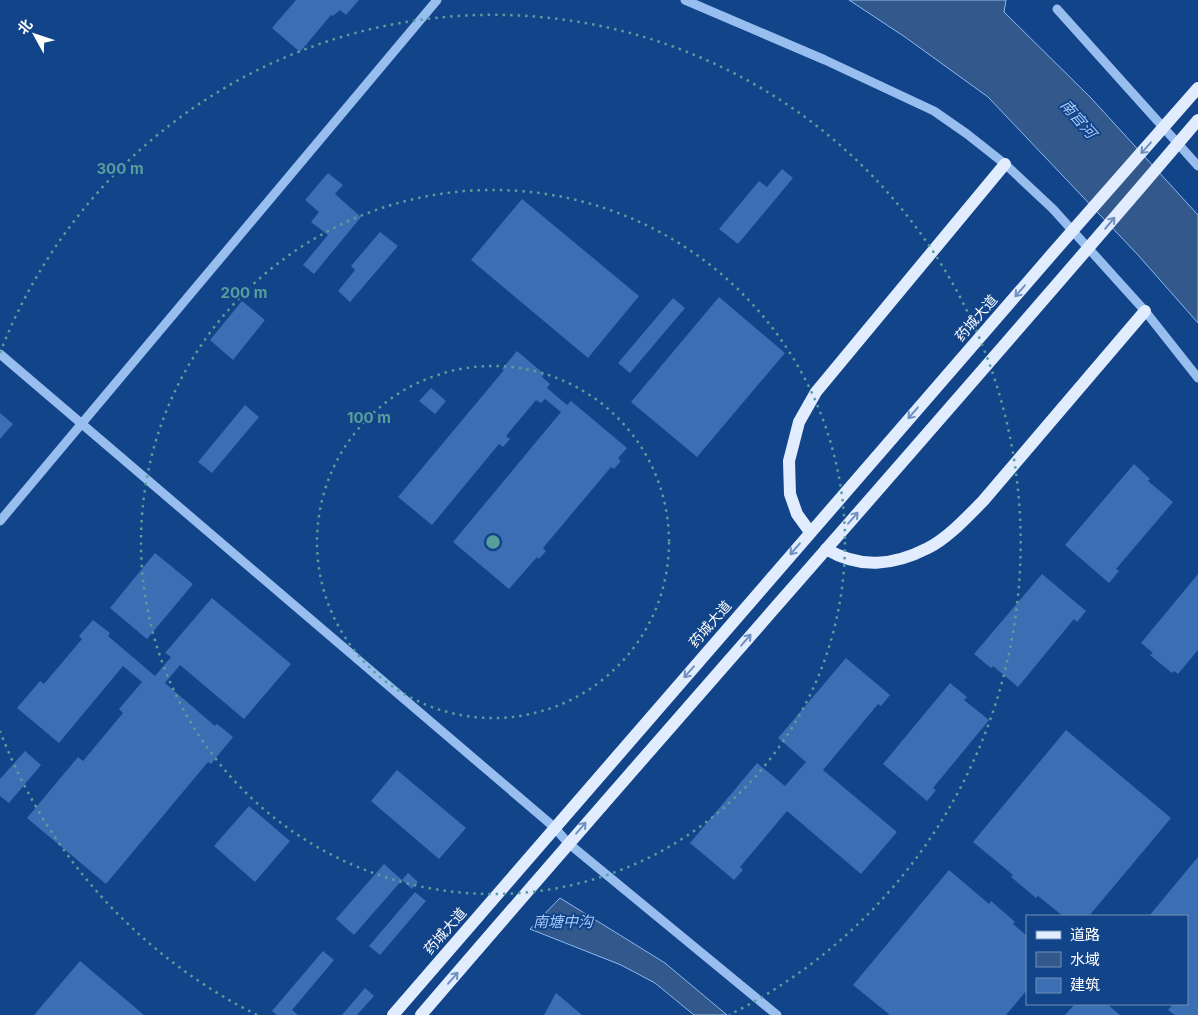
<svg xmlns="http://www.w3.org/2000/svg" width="1198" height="1015" font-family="Inter,'Noto Sans SC',sans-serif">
<rect width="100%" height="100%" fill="#124489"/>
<!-- water -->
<g fill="#33588b" stroke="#8ab9f4">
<path d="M 849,0 L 1006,0 L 1004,12 L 1091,98 L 1198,215 L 1198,323 L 1138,255 L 988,97 L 905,37 Z"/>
<path d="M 560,898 L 665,963 L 727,1015 L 694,1015 L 655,983 L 621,965 L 530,929 Z"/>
</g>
<!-- building -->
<g fill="#3b6eb2">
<path d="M 296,0 L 359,0 L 346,15 L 340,10 L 333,16 L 331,15 L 300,52 L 272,28 Z"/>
<path d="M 782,169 L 793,178 L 738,244 L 719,229 L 759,181 L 767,187 Z"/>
<path d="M 328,173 L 343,185 L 335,194 L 361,217 L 314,274 L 303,265 L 328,235 L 311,222 L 319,212 L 305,200 Z"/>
<path d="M 522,199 L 639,296 L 588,358 L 471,260 Z"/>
<path d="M 380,232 L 398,246 L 350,302 L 338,291 L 355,270 L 351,266 Z"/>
<path d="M 719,297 L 785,353 L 697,457 L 631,402 Z"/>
<path d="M 673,298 L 685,308 L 630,373 L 618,363 Z"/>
<path d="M 242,301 L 265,320 L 233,360 L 210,340 Z"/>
<path d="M 517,351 L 544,374 L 542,377 L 550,384 L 547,388 L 567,405 L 571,401 L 627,448 L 618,458 L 621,461 L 614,469 L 611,467 L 543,548 L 546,551 L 539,559 L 537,557 L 509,589 L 453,542 L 561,412 L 545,399 L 541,403 L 536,400 L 506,436 L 510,439 L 503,447 L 499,444 L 432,525 L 398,497 L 504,370 L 502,369 Z"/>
<path d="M 431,388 L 446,401 L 435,414 L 419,401 Z"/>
<path d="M 245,405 L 259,417 L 212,473 L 198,462 Z"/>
<path d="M 0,413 L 13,424 L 0,439 Z"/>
<path d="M 1134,464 L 1150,479 L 1148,481 L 1173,502 L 1116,569 L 1119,571 L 1109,583 L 1065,545 Z"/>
<path d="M 155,553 L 193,584 L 147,639 L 110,608 Z"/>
<path d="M 1042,574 L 1086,611 L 1077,622 L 1074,619 L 1018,687 L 993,666 L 991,668 L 974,654 Z"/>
<path d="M 1198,574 L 1198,650 L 1178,674 L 1174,671 L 1172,673 L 1150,655 L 1153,653 L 1141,643 Z"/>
<path d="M 212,598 L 291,664 L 244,719 L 180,665 L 165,683 L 215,726 L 217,724 L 233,737 L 211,764 L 208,762 L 106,884 L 27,818 L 78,757 L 83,761 L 123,713 L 119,709 L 142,682 L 123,666 L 59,743 L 17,708 L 40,681 L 44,684 L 82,639 L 79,636 L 93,620 L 110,633 L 108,636 L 155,676 L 171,657 L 165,653 Z"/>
<path d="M 846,658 L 890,695 L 881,706 L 878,704 L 823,770 L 897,832 L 861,874 L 787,811 L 740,867 L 743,870 L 734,880 L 690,843 L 757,763 L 785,786 L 806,762 L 778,738 Z"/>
<path d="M 950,683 L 967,697 L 964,700 L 989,720 L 933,788 L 936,790 L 927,801 L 883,764 Z"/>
<path d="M 1066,730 L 1171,818 L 1089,916 L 1063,916 L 1038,896 L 1036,898 L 1029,892 L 1011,877 L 1013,875 L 973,842 Z"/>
<path d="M 25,751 L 41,765 L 9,803 L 0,796 L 0,779 Z"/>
<path d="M 397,770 L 466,828 L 439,859 L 371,801 Z"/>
<path d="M 249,806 L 290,841 L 255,882 L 214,846 Z"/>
<path d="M 1198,857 L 1198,1015 L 1175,1015 L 1168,1010 L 1173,1004 L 1187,1004 L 1187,916 L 1149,916 Z"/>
<path d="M 384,864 L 402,880 L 354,935 L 336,919 Z"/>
<path d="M 949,870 L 989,904 L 991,901 L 1015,922 L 1013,924 L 1027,936 L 1027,990 L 1006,1015 L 890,1015 L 853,985 Z"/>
<path d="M 408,873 L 418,882 L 412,889 L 402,880 Z"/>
<path d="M 415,892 L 426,901 L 380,955 L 369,946 Z"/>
<path d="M 323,951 L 334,960 L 292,1010 L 298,1015 L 277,1015 L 272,1011 Z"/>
<path d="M 80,961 L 144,1015 L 34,1015 Z"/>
<path d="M 365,988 L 374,996 L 357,1015 L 342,1015 Z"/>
<path d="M 556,993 L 582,1015 L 544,1015 Z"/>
<path d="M 1075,1004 L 1107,1004 L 1120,1015 L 1065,1015 Z"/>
</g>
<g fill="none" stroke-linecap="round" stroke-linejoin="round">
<!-- minor -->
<g stroke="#98bef0" stroke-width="9">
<path d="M 685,0 L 825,60 L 934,111 L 967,134 L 1005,164 L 1053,209 L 1145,311 L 1198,378"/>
<path d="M 1057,9 L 1198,166"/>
<path d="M 0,354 L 554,827 L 568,843 L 777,1015"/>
<path d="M 0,521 L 437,0"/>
</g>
<!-- major -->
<g stroke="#e1ecff" stroke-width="12">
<path d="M 810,532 L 797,514 L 790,494 L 789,461 L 799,422 L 816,392 L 1005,164"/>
<path d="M 826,549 C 860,569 893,566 928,548 C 948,538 967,517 983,501 L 1145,311"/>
<path d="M 393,1015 L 1052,254 L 1198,88"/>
<path d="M 421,1015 C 678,715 942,421 1198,120"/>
</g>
</g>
<!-- one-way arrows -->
<defs><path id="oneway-shaft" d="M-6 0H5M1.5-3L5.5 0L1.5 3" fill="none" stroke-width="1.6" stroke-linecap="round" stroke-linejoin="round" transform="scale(1.25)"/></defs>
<g stroke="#6f90be">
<use href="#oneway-shaft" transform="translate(1146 148) rotate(132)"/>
<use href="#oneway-shaft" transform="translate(1110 223) rotate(-50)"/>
<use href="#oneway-shaft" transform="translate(1020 291) rotate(131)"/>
<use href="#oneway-shaft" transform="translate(913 413) rotate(131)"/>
<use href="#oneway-shaft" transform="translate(853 518) rotate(-49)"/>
<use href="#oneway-shaft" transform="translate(795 549) rotate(131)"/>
<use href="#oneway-shaft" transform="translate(746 640) rotate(-49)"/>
<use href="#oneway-shaft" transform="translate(689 672) rotate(131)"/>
<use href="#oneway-shaft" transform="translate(581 828) rotate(-49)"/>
<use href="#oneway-shaft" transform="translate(453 978) rotate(-49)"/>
</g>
<!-- distance rings -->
<g fill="none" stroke="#579f9a" stroke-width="2.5" stroke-dasharray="2.5 5">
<circle cx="493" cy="542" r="176"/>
<circle cx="493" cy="542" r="352"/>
<path d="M257 1015A528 528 0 0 1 0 731M0 353A528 528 0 1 1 729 1015"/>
</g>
<g text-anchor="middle" stroke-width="4" stroke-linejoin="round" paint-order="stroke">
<!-- street labels -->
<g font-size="14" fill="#fff" stroke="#124489">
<text transform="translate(976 318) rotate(-49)" y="5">药城大道</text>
<text transform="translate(710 624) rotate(-49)" y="5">药城大道</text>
<text transform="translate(445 931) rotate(-49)" y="5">药城大道</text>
</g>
<!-- water labels -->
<g font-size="15" font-style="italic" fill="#a4c8f8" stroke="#124489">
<text transform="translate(1078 119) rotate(49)" y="5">南官河</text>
<text x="563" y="927">南塘中沟</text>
</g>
</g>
<circle cx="493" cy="542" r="8" fill="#579f9a" stroke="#124489" stroke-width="2.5"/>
<g font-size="15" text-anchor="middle" font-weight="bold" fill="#579f9a" stroke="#124489" stroke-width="4" stroke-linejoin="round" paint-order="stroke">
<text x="120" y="174">300 m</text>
<text x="244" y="298">200 m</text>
<text x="369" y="423">100 m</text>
</g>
<!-- legend -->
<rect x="1026" y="915" width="162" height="90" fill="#124489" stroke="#718fb8"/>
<rect x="1036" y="931" width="25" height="8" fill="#e1ecff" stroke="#718fb8"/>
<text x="1070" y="940" font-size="15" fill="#ffffff">道路</text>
<rect x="1036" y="952" width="25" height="15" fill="#33588b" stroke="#718fb8"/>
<text x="1070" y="965" font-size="15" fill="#ffffff">水域</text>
<rect x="1036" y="978" width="25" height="15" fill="#3b6eb2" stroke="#718fb8"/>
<text x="1070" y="990" font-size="15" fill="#ffffff">建筑</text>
<!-- north arrow -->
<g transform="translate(35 35) rotate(310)" stroke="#124489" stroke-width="4" paint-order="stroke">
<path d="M0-4L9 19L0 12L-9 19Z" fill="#ffffff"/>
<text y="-8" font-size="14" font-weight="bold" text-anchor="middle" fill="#ffffff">北</text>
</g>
</svg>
